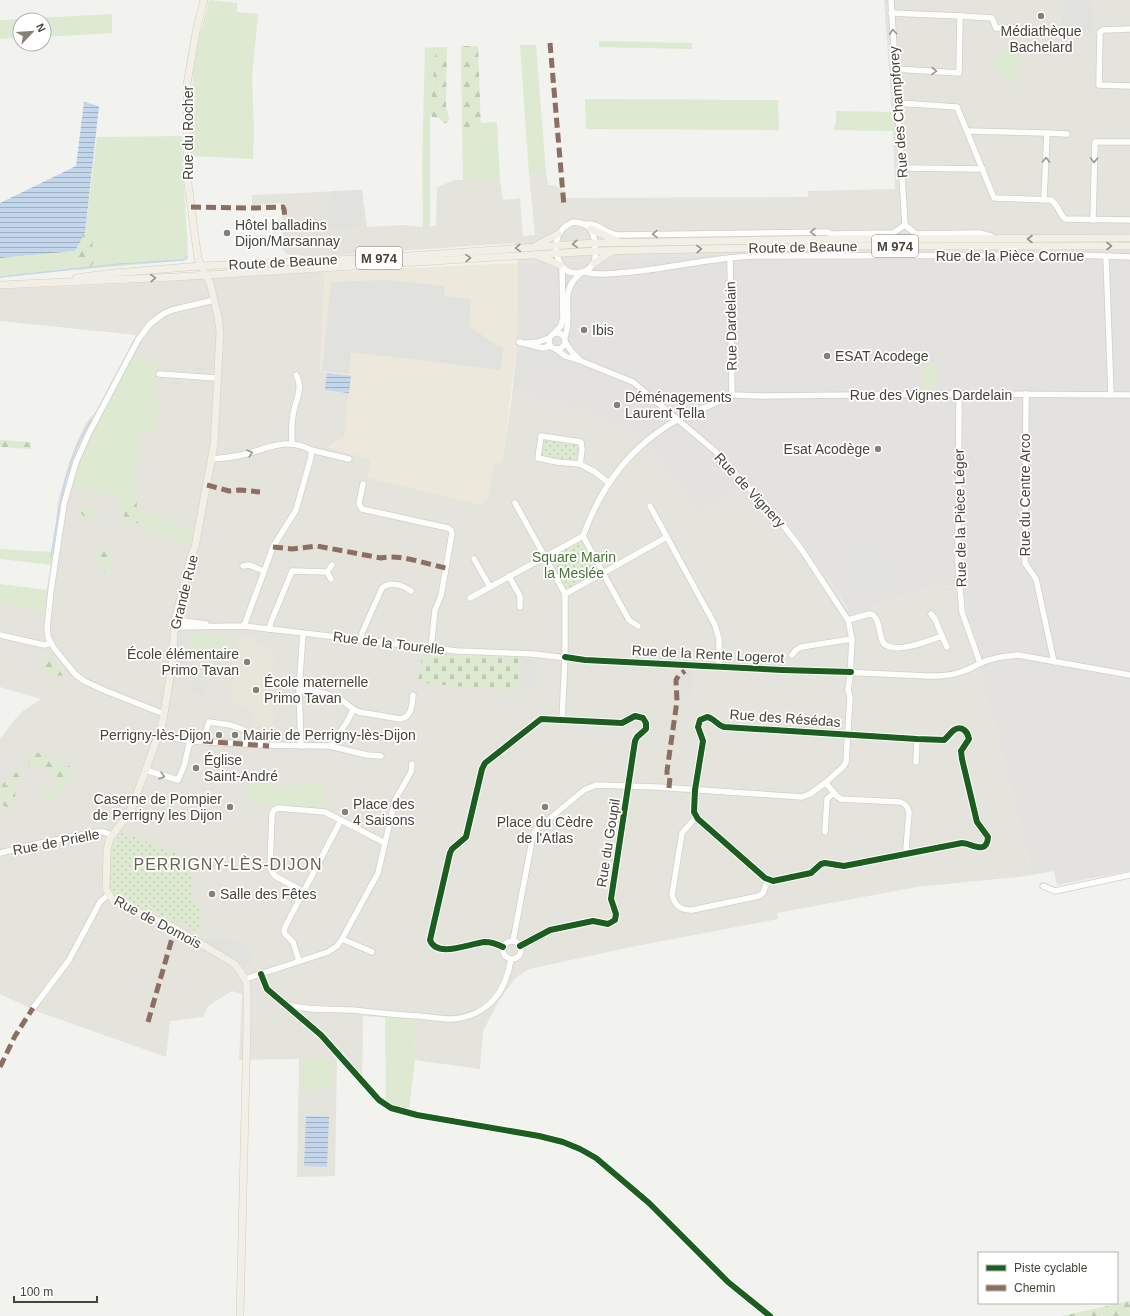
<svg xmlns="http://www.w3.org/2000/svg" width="1130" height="1316" font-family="Helvetica,sans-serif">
<defs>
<pattern id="forest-firs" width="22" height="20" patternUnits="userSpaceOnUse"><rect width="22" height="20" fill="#ddead1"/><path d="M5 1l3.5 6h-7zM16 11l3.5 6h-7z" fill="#bfcab4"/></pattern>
<pattern id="cemetery-stones" width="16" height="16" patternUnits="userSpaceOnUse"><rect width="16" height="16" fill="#ddead1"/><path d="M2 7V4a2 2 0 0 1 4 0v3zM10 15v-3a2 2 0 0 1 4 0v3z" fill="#bfcab4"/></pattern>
<pattern id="park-dots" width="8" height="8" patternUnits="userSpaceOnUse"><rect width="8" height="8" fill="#ddead1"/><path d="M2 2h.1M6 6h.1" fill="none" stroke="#bfcab4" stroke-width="1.8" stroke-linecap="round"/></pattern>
<pattern id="water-rules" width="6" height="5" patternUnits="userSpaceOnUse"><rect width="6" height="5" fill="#c3d6eb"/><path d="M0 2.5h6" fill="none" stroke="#a0afbf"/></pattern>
</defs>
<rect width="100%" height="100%" fill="#f2f2ee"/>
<!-- residential -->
<g fill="#e5e4dc">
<path d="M 884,0 L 1130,0 L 1130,252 L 735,254 L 518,263 L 514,243 L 314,257 L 286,254 L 282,249 L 283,203 L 252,205 L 252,195 L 362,190 L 367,227 L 405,225 L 423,227 L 430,227 L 436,225 L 437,187 L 455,180 L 500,180 L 503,200 L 520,198 L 523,236 L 535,235 L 529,175 L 546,173 L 548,185 L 554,185 L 565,192 L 565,198 L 808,197 L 808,191 L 895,189 L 892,112 Z"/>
<path d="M 325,272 L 320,372 L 351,376 L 344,438 L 329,447 L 371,459 L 368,478 L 488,496 L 493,465 L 502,462 L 512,396 L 525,396 L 597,416 L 616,428 L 619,423 L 649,451 L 681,488 L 697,515 L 751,484 L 790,526 L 822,570 L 847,609 L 868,609 L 933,586 L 963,587 L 967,610 L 976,637 L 980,676 L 995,729 L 1032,875 L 1019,877 L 917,887 L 777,913 L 778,919 L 636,946 L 529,969 L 515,979 L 500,999 L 483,1031 L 480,1069 L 415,1060 L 414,1020 L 363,1016 L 362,1088 L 337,1059 L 335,1176 L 297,1177 L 299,1059 L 239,1060 L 242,994 L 232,991 L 208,1006 L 203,1017 L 170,1021 L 166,1057 L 36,1011 L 0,994 L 0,739 L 16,718 L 23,711 L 41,699 L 0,687 L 0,603 L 43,611 L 53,552 L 58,501 L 68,466 L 76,444 L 86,423 L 96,411 L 136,335 L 0,321 L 0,289 L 101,285 Z"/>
</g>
<!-- commercial -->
<path fill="#ece8dc" d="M 518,263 L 517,347 L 502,462 L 493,465 L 488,497 L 482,505 L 368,478 L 371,459 L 329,448 L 344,438 L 351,376 L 320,372 L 325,272 Z"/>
<!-- industrial -->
<path fill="#e4e2de" d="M 1130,252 L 1130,871 L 1057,885 L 1054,871 L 1032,875 L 995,729 L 980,676 L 976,637 L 967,610 L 963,587 L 933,586 L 868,609 L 853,613 L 850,612 L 822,570 L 790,526 L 751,484 L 697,515 L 681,488 L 649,451 L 619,423 L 616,428 L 596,416 L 525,396 L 512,396 L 517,347 L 518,263 L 735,254 Z"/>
<!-- education -->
<path fill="#e8e5da" d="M 238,637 L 257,638 L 257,645 L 267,646 L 267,651 L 275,652 L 269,690 L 275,691 L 273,727 L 253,725 L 254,713 L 249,712 L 251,707 L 235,706 L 230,702 L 234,659 L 236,658 Z"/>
<!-- green -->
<g fill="#ddead1">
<path d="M 209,0 L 237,3 L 237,12 L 258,14 L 252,77 L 254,130 L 253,159 L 190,156 L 193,72 L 198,43 Z"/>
<path d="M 112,14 L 112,33 L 44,37 L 44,20 L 20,20 L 20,38 L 0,39 L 0,20 Z"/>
<path d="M 599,41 L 692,43 L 692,49 L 599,47 Z"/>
<path d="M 520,45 L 536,45 L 546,173 L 529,175 Z"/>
<path d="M 436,47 L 430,113 L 430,227 L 423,227 L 422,164 L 425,48 Z"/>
<path d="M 1003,51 L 1017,51 L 1019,54 L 1018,74 L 1020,78 L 1012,78 L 1011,83 L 1007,84 L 1008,78 L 1002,78 L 1002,70 L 999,70 L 995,64 L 997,60 L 1002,58 Z"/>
<path d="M 585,99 L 778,100 L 779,130 L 586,129 Z"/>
<path d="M 836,111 L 892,112 L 893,131 L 833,130 L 836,122 Z"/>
<path d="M 497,122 L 500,180 L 463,180 L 462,128 L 481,127 L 481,123 Z"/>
<path d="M 182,136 C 182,178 187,219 188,260 L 89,269 C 94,262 92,257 92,249 C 91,246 93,242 94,239 L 90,233 L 85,233 L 97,137 Z"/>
<path d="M 75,251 L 74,269 L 0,276 L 0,258 Z"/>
<path d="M 130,359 L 158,364 L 154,394 L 161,395 L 154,432 L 143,431 L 138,449 L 140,450 L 131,481 L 136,484 L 129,500 L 72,486 L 79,461 L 90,434 Z"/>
<rect x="924" y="363" width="14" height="27"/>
<path d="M 145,513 L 194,531 L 190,547 L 141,527 Z"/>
<path d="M 0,549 L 53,552 L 51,565 L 0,559 Z"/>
<path d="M 0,584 L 47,590 L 43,611 L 0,603 Z"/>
<path d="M 191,633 L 228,638 L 225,662 L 188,659 Z"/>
<path d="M 251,783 L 298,787 L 298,784 L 324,784 L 323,808 L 248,802 Z"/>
<path d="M 385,1017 L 414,1020 L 415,1060 L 409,1110 L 386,1102 Z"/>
<path d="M 302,1059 L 332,1059 L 331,1089 L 301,1089 Z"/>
</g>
<!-- forest -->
<g fill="url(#forest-firs)">
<path d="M 461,46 L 478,46 L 481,127 L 462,128 Z"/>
<path d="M 436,47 L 447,47 L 446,105 L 449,118 L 448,123 L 444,123 L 439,118 L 432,117 L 430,113 Z"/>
<path d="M 82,233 L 90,233 L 94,239 C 93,242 92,245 92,249 C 92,254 93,250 94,255 C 96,268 84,273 74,269 L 75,251 L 82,239 Z"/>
<path d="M 0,440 L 31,442 L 31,449 L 0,447 Z"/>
<path d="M 117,498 L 129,500 L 133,498 L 136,499 C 138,506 134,509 144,512 L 142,515 L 140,522 L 135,524 L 125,521 C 125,513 121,514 119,508 C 118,504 119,502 117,498 Z"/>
<path d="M 89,507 L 100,510 L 101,512 L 98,518 L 83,516 L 79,510 L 82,508 Z"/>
<path d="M 95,549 L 98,549 L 101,551 L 106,551 L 108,556 L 113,555 L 113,557 L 110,559 L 110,567 L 112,571 L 110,574 L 105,574 L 103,567 L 93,552 Z"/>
<path d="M 45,659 L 52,659 L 64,670 L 64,676 L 45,674 L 42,666 Z"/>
<path d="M 36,753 L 40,753 L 71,767 C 72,775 63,791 56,795 L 57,799 L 53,802 L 44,798 L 42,794 L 46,789 L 53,789 C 54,787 57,784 57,780 C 57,775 44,767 39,767 C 35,766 33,768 29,766 L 28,760 Z"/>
<path d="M 15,773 L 18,773 L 20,775 C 21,783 17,783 16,788 C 14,795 18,800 10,803 L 11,807 L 8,808 L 2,805 L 2,795 L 0,795 L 0,784 L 5,782 L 6,786 L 7,786 Z"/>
<path d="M 1130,1301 L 1130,1316 L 1062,1316 Z"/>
</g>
<!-- cemetery -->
<path fill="url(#cemetery-stones)" d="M 423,650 L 459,655 L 520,658 L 518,690 L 452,686 L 418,682 Z"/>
<!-- park -->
<g fill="url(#park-dots)">
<path d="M 549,438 L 575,443 L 577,445 L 578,452 L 576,459 L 572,462 L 542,457 L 539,453 L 541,443 Z"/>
<path d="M 579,541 C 586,543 598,565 598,572 L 569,589 L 563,586 L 551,562 L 551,556 Z"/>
<path d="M 120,832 L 194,860 L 192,902 L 201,905 L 199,931 L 188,929 L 189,926 L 115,898 L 109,885 L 109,865 L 115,842 L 120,835 Z"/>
</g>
<!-- parking -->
<g fill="#e1e1dd">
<path d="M 1066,0 L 1088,0 L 1088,3 L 1092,3 L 1093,30 L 1062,30 L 1063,2 L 1066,2 Z"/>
<path d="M 362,190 L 362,226 L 329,228 L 328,197 L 333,196 L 332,191 Z"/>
<path d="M 521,265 L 552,266 L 552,274 L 521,274 Z"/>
<path d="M 385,280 L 445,286 L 444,296 L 471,299 L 469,326 L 496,345 L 503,347 L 501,370 L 351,352 L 349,374 L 322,371 L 331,282 Z"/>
<path d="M 532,350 L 563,360 L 559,371 L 528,361 L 518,389 L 514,387 L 517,352 L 530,355 Z"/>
<path d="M 866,544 L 893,562 L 897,565 L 898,571 L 885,587 L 877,588 L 855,593 L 842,574 L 859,562 L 853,553 Z"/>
<path d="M 175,641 L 188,642 L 186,664 L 174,663 Z"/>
<path d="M 521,659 L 536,660 L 536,688 L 520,690 Z"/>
<path d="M 682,671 L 692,671 L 690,695 L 680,694 Z"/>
<path d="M 194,678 L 210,682 L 203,695 L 197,691 L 191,690 Z"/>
<path d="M 209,936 L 225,941 L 248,943 L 252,964 L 244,967 L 239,960 L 206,942 Z"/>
</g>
<!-- water -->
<g fill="url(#water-rules)">
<path d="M 84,102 L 99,106 L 85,233 L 82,233 L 82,239 L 75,251 L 0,258 L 0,203 L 76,166 Z"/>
<path d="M 327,373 L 351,376 L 349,393 L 325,390 Z"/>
<path d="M 306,1116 L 329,1117 L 327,1167 L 304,1166 Z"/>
</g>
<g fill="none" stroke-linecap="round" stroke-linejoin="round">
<!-- stream -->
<g stroke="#c3d6eb" stroke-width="1.5">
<path d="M 0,277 L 120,264 L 183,260 L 187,256"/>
<path d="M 51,557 C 59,511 64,461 91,420"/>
</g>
<!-- minor casing -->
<g stroke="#d0cfcb" stroke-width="7">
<g id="minor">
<path d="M 891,0 L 905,225"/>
<path d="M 891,13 L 960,16 L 959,73 L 895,69"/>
<path d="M 960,16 L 992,18 L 996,28 L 1016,28"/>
<path d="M 1130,29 L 1103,30 L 1100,32 L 1099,85 L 1130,86"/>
<path d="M 897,103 L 957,107 L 994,198 L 1051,200 C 1058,204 1059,214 1065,219 L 1130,220"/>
<path d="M 968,131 L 1047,133 L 1044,199"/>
<path d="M 1047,133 L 1067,134"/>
<path d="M 902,168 L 983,169"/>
<path d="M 1093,220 L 1095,142 L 1130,142"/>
<path d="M 573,222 C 591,223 595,232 595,249 C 596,254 596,259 593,264 C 586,276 566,276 560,263 C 552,246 556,229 573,222 Z"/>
<path d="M 586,224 C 600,223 605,234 619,235 L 828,232 L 831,234 L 893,233 L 905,225"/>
<path d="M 905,225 L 916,234 L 979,233 L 991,236"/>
<path d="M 1106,257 L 1111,394"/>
<path d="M 730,258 L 732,395"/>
<path d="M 584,272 C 599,276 614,273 630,272 C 671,268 711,258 753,256 L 1079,255 L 1130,257"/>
<path d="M 555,332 L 561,326 L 563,318 L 562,267"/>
<circle cx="557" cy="341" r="8"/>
<path d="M 565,337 C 574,313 557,292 581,273"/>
<path d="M 519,342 L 543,348 L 550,346"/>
<path d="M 565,342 L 572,352 L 579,359"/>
<path d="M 527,343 L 538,342 L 549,338"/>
<path d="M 556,349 L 565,356 L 581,361 L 633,382 L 715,451 L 783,525 L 802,550 L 848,620 L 852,639 L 850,677 L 848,690 L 850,697 L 846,762 L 843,767 L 825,783"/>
<path d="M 159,374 L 217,378"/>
<path d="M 959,394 L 958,564 L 962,612 L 980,663"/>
<path d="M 1026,394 L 1025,563 L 1036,579 L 1054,662"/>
<path d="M 732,395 L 762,396 L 952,394 L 1130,395"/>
<path d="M 541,436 L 581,442 L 582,450 L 580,464 L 557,462 L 538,458 Z"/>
<path d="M 292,444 C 292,435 291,425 293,415 C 295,401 304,388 296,375"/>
<path d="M 212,459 C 223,458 235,457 246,454 C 268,448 288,437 311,450"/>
<path d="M 580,464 L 595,472 L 609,483"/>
<path d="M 363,484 L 359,504 L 362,509 L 448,528 L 451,530 L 452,533 L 441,596 L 435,610 L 431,648"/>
<path d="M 650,506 L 715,625 L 719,639 L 719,667"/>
<path d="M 583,536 C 597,497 617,465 649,439 C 658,432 667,425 677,420 C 695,410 716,405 732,395"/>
<path d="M 583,536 L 603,573 L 565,594 L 545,557 Z"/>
<path d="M 243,566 L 249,565 L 264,571"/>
<path d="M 327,572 L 331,579"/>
<path d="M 509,576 L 520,596 L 520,607"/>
<path d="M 490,587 L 545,557 L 515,503"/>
<path d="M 470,598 L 490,587 L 474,559"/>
<path d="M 175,620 L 206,624"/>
<path d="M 848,620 L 869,614 L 873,615 C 881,622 878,635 884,644 C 897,654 928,641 942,636 L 935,619 L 931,614"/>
<path d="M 244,626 L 273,547 L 296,510 L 311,457 L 311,450 L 349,459"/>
<path d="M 638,626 L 629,620 L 603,573 L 667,537"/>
<path d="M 174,627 L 244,626 L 457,651 L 533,654 L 585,660 L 927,676 C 939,676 950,676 961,672 C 969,670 974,666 981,663 C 992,658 1005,656 1018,655 L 1130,675"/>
<path d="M 269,629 L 271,622 L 292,571 L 327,572 L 332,565"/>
<path d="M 0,635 L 44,645 L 51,643"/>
<path d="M 942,636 L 947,647"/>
<path d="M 361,639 L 362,633 L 382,588 C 390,581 403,585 411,591"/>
<path d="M 792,655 L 796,650 L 801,647 L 852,639"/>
<path d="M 299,690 C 313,691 328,692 341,700 C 348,704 351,709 359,712 L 400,719 C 412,717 412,705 413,695"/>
<path d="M 164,714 L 106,691 L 84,681 L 75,674 L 54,648 L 48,637 L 47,629 L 51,590 L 64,504 L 76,462 L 89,433 L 138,340 L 150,324 L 163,314 L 172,310 L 214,300"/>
<path d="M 707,717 C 714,718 717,725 724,727 L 917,739 L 944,740 C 948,737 950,733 954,730 C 962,725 968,732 969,739 L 961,751 L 962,759 L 977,822 L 988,837 C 987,856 971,843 962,843 L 844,866 L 825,863 L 821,864 L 811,873 L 773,881 L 765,878 L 698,819 L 694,812 L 695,790 L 703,741 L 698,727 L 700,720 Z"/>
<path d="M 562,720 L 565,657 L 565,594"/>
<path d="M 159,735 L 190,741 L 264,745 L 330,746 L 367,755 L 381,756"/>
<path d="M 203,741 L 209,722 L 230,725 L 242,729"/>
<path d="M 301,746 L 299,690 L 303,633"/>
<path d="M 330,746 L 347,722 L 353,710"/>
<path d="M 916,762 L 917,739"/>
<path d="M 145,770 L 178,780 L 184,766 L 190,741"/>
<path d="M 697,816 L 682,833 L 672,895 C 675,906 681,910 692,910 L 759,896 L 763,893 L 768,879"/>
<path d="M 825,832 L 827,799 L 834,793"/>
<path d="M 0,853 L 40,843 L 96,832 L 104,832 L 111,835"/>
<path d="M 1043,886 L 1055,891 L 1130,875"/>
<path d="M 304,892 L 275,876 L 272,872 L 270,867 L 272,814 L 274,810 L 278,808 L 325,812 L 385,843"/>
<path d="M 342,939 L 372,952"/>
<circle cx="512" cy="950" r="9"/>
<path d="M 513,941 L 533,835 L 536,830 L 584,790 L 596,785 L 657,787 L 802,797 L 810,794 L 825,783 C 832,788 833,795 841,799 L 900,802 C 906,804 907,806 909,812 L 906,849 L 907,854"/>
<path d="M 503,947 C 497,944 491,942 485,942 C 470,943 437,959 430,940 L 450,853 L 452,849 L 466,837 L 482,769 L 485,763 L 541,719 L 622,723 L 635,716 L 643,718 L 646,723 L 646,729 L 637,737 L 635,741 L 611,899 L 616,914 L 615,920 L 608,924 L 593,921 L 550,930 L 520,946"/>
<path d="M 299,961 L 293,942 L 285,934 L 284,931 L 285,927 L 341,820"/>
<path d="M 261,974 L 267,989 L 321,1035 L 379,1100 L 391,1108 L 417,1115 L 539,1136 L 563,1142 L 580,1149 L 596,1158 L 649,1203 L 728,1282 L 770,1316"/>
<path d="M 245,979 L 328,952 L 337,946 L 342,939 L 378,873 L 395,800 L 411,772 L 412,764"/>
<path d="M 288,1005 C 312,1012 336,1008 361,1011 C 380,1013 399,1015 419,1016 C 430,1017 441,1019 452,1019 C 488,1016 506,992 511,959"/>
<path d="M 33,1008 L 69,960 L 100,902 L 108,895"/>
</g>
</g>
<!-- major casing -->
<g stroke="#d2cfbd" stroke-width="8">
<g id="major">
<path d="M 204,0 L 197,27 L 187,84 L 187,176 L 198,259 L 210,283 L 218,317 L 220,332 L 214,445 L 195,547 L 192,554 L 175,620 L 172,664 L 164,714 L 161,728 L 132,807 L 124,820 L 110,838 L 107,850 L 106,889 L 113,901 L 175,928 L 233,963 L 238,968 L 245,979 L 247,986 L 247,1029 L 240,1316"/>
<path d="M 591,229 L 617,241"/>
<path d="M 537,245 L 558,234"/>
<path d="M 536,255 L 560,265"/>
<path d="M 594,263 L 612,251"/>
<path d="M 76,278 L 113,273 L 201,266 L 379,258 L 595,243 L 845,239 L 1130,238"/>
<path d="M 0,285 L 175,277 L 596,251 L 845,246 L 1130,246"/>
</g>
</g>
<!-- minor -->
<use href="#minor" stroke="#fdfdfc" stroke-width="5.5"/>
<!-- major -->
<use href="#major" stroke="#f1efe6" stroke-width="7"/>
<!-- quiet -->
<g stroke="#8d6e63" stroke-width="5" stroke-dasharray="10 5" stroke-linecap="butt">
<path d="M 550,43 L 564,206"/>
<path d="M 191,207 L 252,208 L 283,207 L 284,209 L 285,218"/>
<path d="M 207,485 L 229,491 L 240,490 L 260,492"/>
<path d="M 273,547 L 292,549 L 317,546 L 381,558 C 401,554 426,564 446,568"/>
<path d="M 203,741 L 269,746"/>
<path d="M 669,788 L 670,777 L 667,775 L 667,771 L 677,701 L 676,680 L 679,675 L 685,671"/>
<path d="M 148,1022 L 175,928"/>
<path d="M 0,1067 L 15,1036 L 33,1008"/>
</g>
<!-- cycleway casing -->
<g stroke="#fff" stroke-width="8">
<g id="cycleway">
<path d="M 565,657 L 585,660 L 782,670 L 851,672"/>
<path d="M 707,717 C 714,718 717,725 724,727 L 917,739 L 944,740 C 948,737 950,733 954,730 C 962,725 968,732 969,739 L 961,751 L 962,759 L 977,822 L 988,837 C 987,856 971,843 962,843 L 844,866 L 825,863 L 821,864 L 811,873 L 773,881 L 765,878 L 698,819 L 694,812 L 695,790 L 703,741 L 698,727 L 700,720 Z"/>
<path d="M 503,947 C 497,944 491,942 485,942 C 470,943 437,959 430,940 L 450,853 L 452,849 L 466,837 L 482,769 L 485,763 L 541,719 L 622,723 L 635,716 L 643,718 L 646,723 L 646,729 L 637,737 L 635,741 L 611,899 L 616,914 L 615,920 L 608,924 L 593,921 L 550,930 L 520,946"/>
<path d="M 261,974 L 267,989 L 321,1035 L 379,1100 L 391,1108 L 417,1115 L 539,1136 L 563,1142 L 580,1149 L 596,1158 L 649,1203 L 728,1282 L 770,1316"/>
</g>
</g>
<!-- cycleway -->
<use href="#cycleway" stroke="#1b5e20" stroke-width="6"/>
</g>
<!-- one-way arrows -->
<defs><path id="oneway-chevron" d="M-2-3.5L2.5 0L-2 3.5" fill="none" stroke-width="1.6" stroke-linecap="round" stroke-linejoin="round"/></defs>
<g stroke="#999791">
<use href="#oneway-chevron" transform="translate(893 32) rotate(-94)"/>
<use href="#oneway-chevron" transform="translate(934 71) rotate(3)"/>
<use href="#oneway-chevron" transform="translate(1046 160) rotate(-89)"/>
<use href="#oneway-chevron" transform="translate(1094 160) rotate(92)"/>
<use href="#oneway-chevron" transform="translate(813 232) rotate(179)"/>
<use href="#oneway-chevron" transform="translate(655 234) rotate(179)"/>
<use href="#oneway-chevron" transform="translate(250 453) rotate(-19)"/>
<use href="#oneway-chevron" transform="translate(162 776) rotate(16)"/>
</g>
<g stroke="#949187">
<use href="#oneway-chevron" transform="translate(1030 239) rotate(180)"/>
<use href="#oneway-chevron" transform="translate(575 244) rotate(177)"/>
<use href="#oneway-chevron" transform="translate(1109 246)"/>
<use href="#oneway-chevron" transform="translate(518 248) rotate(176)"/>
<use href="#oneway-chevron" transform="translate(699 249) rotate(-1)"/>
<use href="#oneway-chevron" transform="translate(468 258) rotate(-2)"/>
<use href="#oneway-chevron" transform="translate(153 278) rotate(-3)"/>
</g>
<!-- markers -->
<g fill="#848179" stroke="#fff" stroke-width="1.5">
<circle cx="1041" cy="16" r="4"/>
<circle cx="227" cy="233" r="4"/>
<circle cx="584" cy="330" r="4"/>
<circle cx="827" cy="356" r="4"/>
<circle cx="617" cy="405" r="4"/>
<circle cx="878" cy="449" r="4"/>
<circle cx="247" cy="662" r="4"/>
<circle cx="256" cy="690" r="4"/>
<circle cx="219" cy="735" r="4"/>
<circle cx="235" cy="735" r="4"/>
<circle cx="196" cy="768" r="4"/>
<circle cx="230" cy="807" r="4"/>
<circle cx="545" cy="807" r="4"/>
<circle cx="345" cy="812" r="4"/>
<circle cx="212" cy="894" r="4"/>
</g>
<g text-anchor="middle" stroke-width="3.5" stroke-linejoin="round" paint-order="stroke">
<!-- shield labels -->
<g fill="#fff" stroke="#7f7c75" stroke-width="1">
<rect x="872" y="235" width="46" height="22" rx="3"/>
<rect x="356" y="247" width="46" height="22" rx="3"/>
</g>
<g font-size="13" font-weight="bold" fill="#48443a">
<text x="895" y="251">M 974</text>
<text x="379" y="263">M 974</text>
</g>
<!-- poi labels -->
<g font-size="14" fill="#48443a" stroke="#fff" text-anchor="start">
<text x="1041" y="36" text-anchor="middle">Médiathèque<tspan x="1041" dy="16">Bachelard</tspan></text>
<text x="235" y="230">Hôtel balladins<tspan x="235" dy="16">Dijon/Marsannay</tspan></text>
<text x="592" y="335">Ibis</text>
<text x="835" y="361">ESAT Acodege</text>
<text x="625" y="402">Déménagements<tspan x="625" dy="16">Laurent Tella</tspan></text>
<text x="870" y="454" text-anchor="end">Esat Acodège</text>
<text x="239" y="659" text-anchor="end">École élémentaire<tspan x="239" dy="16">Primo Tavan</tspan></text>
<text x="264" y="687">École maternelle<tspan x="264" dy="16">Primo Tavan</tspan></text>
<text x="211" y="740" text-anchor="end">Perrigny-lès-Dijon</text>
<text x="243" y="740">Mairie de Perrigny-lès-Dijon</text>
<text x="204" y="765">Église<tspan x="204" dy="16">Saint-André</tspan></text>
<text x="222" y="804" text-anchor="end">Caserne de Pompier<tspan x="222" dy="16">de Perrigny les Dijon</tspan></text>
<text x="353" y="809">Place des<tspan x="353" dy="16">4 Saisons</tspan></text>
<text x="545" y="827" text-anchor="middle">Place du Cèdre<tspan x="545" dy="16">de l'Atlas</tspan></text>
<text x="220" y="899">Salle des Fêtes</text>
</g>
<!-- street labels -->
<g font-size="14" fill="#48443a" stroke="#fff">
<text transform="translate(898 112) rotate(-94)" y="5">Rue des Champforey</text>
<text transform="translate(188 133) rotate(-90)" y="5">Rue du Rocher</text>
<text transform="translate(803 247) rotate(-1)" y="5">Route de Beaune</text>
<text x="1010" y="261">Rue de la Pièce Cornue</text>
<text transform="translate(283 262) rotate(-3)" y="5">Route de Beaune</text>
<text transform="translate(731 326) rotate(-91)" y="5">Rue Dardelain</text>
<text x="931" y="400">Rue des Vignes Dardelain</text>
<text transform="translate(750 490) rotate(47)" y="5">Rue de Vignery</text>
<text transform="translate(1025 495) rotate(-90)" y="5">Rue du Centre Arco</text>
<text transform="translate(960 518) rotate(-91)" y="5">Rue de la Pièce Léger</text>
<text transform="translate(184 592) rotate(-76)" y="5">Grande Rue</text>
<text transform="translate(389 643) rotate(7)" y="5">Rue de la Tourelle</text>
<text transform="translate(708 654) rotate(3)" y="5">Rue de la Rente Logerot</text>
<text transform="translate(785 718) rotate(4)" y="5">Rue des Résédas</text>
<text transform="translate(56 842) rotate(-11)" y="5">Rue de Prielle</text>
<text transform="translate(608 843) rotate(-81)" y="5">Rue du Goupil</text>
<text transform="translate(158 922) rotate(28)" y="5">Rue de Domois</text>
</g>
<!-- park labels -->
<g font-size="14" fill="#437432" stroke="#fff">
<text x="574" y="562">Square Marin<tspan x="574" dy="16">la Meslée</tspan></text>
</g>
<!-- quarter labels -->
<g font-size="16" letter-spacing="1" fill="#6a6352" stroke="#fff">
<text x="228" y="870">PERRIGNY-LÈS-DIJON</text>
</g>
</g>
<!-- legend -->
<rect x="978" y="1252" width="140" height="52" fill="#ffffff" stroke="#b6b4b0"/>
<rect x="986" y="1265" width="20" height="6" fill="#1b5e20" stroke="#b6b4b0"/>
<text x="1014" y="1272" font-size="12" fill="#48443a">Piste cyclable</text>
<rect x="986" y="1285" width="20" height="6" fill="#8d6e63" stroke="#b6b4b0"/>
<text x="1014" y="1292" font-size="12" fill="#48443a">Chemin</text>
<!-- north arrow -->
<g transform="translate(32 32) rotate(65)"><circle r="19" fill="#ffffff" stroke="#b6b4b0"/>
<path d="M0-3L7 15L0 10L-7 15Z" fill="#848179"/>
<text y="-6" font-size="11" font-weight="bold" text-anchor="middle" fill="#48443a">N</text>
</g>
<!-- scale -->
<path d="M14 1296v6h83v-6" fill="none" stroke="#48443a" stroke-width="2"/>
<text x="20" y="1296" font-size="12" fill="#48443a" stroke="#ffffff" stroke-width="3" paint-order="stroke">100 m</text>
</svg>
